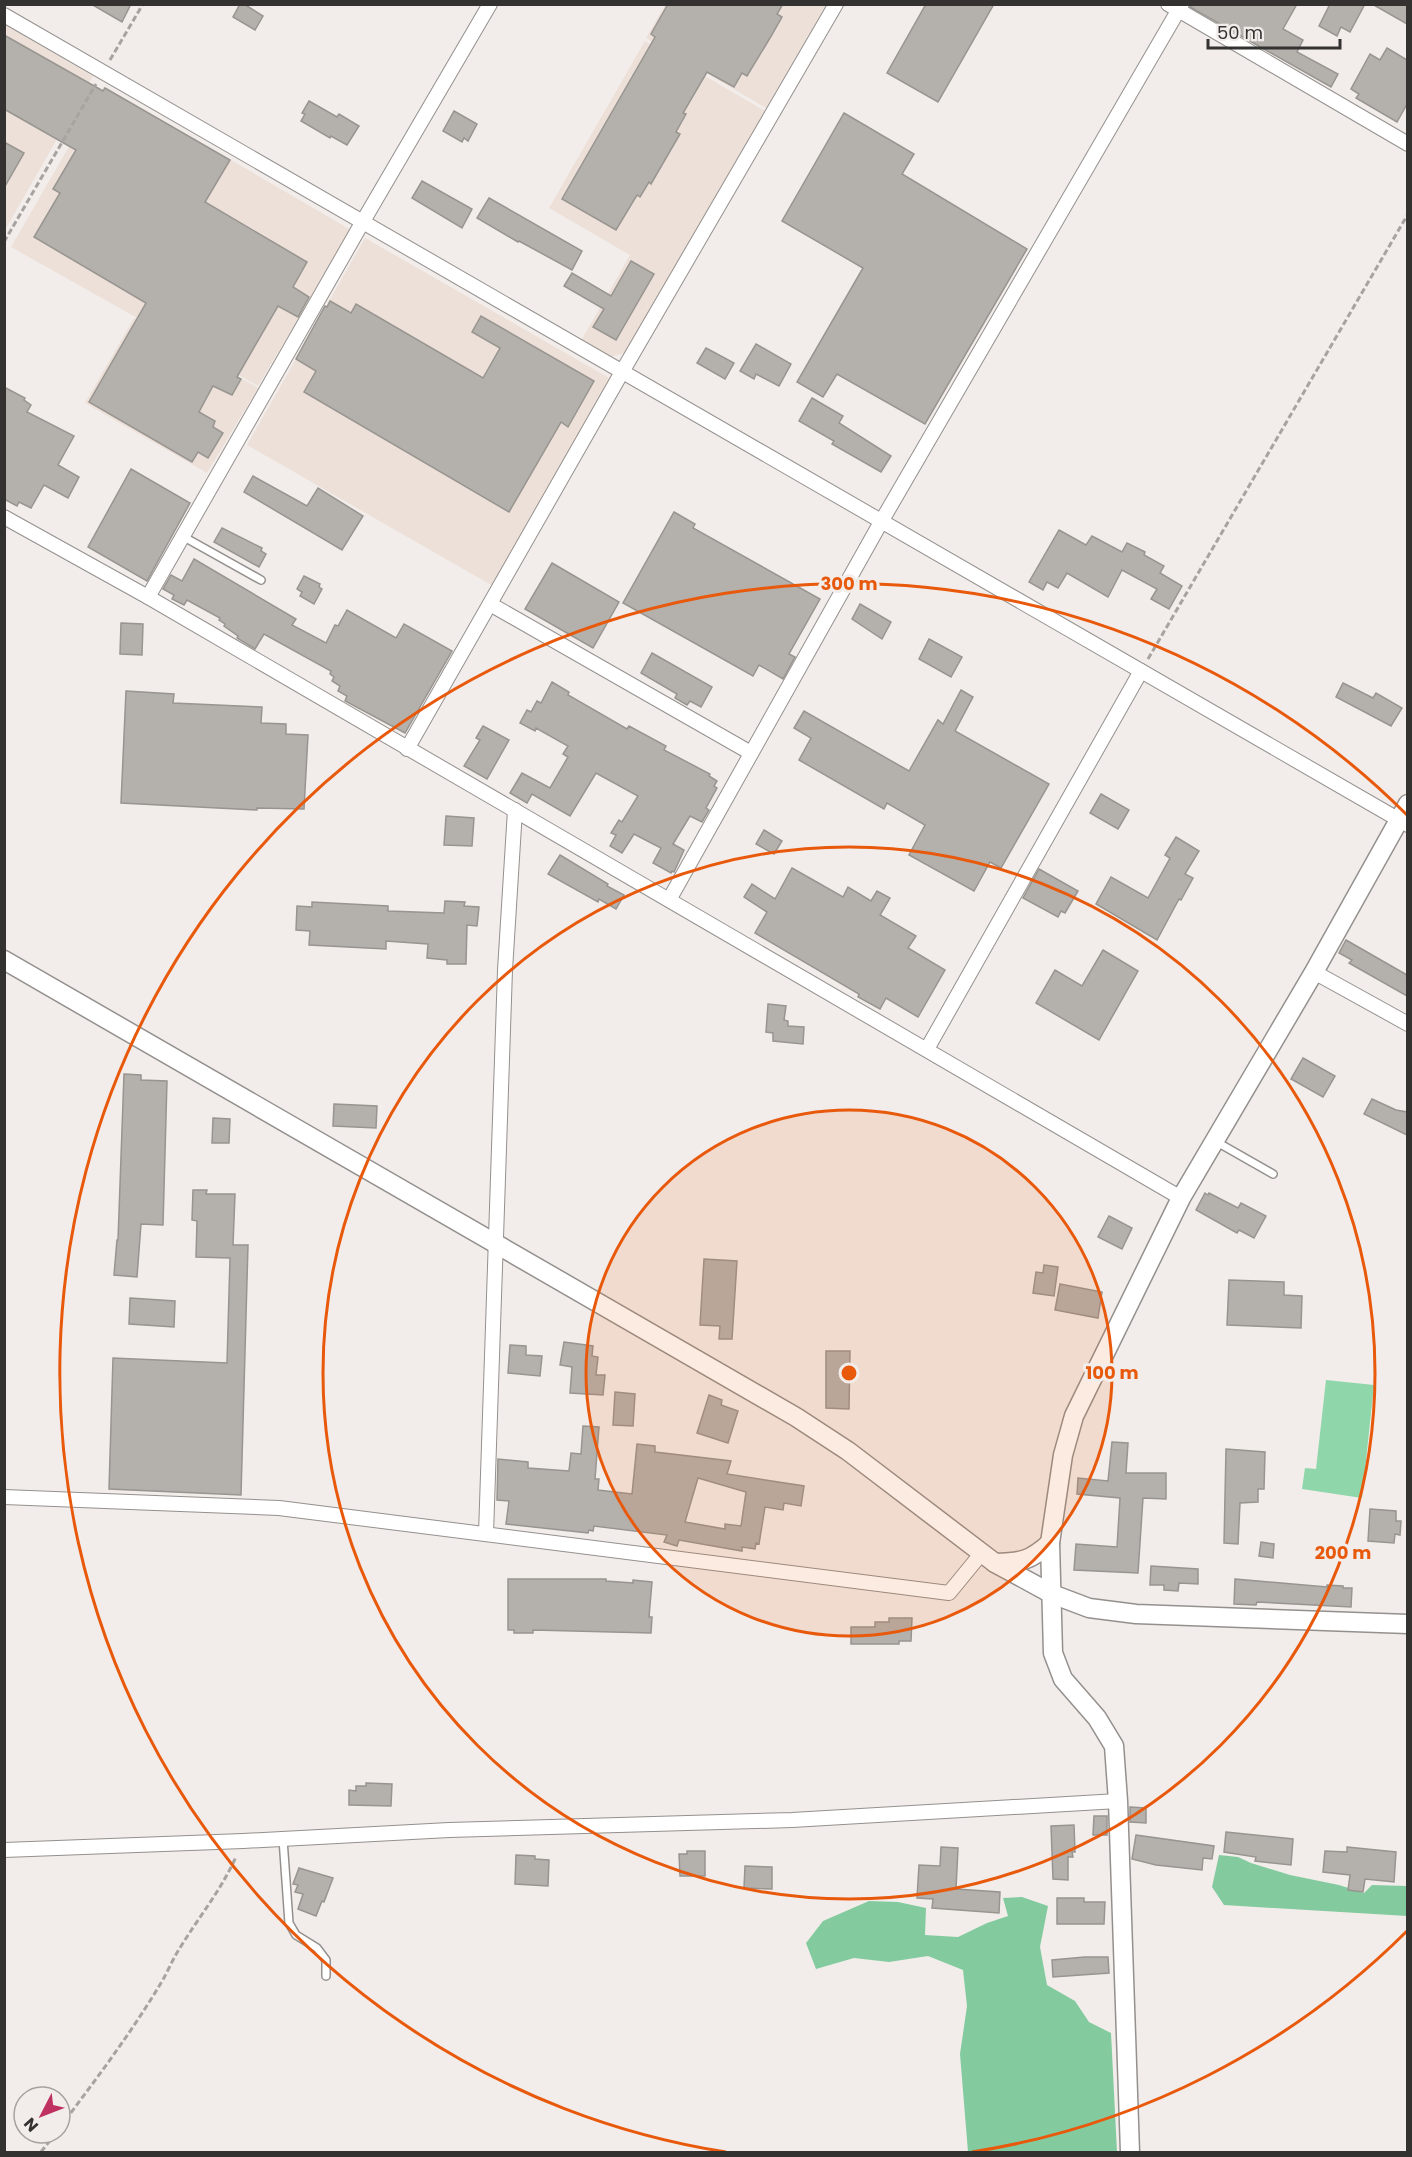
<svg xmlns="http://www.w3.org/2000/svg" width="1412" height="2157" font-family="Poppins,sans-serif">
<rect width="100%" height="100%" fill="#f2edea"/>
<!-- built -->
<g fill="#ece0d8">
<path d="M 665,5 L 826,5 L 766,108 L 646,38 Z"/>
<path d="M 5,25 L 93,76 L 5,230 Z"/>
<path d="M 645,41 L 765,111 L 625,353 L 610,357 L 581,341 L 630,255 L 549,208 Z"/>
<path d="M 104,86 L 351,230 L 258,386 L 11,247 Z"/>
<path d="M 365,238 L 611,379 L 493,586 L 247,445 Z"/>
<path d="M 134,318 L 258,388 L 207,473 L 85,403 Z"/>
</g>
<!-- green -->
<path fill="#90d6ab" d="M 1326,1380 L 1374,1385 L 1362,1498 L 1302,1489 L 1305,1468 L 1316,1469 Z"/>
<!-- forest -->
<g fill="#83cb9f">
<path d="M 1219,1855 L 1238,1857 L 1251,1863 L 1290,1875 L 1339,1885 L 1364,1893 L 1372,1885 L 1407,1886 L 1407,1916 L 1224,1905 L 1212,1887 Z"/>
<path d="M 1022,1897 L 1048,1906 L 1040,1947 L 1047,1985 L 1075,2001 L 1089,2022 L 1111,2033 L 1117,2152 L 968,2152 L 960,2054 L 967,2006 L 963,1970 L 928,1956 L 889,1962 L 854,1958 L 816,1969 L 806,1943 L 823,1921 L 869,1901 L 898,1902 L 926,1908 L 925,1935 L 958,1937 L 987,1923 L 1008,1916 L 1003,1898 Z"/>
</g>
<!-- building -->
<g fill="#b4b1ad" stroke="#989490" stroke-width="1.5" fill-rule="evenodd">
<path d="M 91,4 L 131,4 L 122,22 Z"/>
<path d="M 240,4 L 244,4 L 263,16 L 255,30 L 233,17 Z"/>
<path d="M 668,4 L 783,4 L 777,14 L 782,17 L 770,38 L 747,76 L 742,73 L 734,87 L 707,72 L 683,113 L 686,114 L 676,132 L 680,134 L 651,184 L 649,182 L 640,197 L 637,195 L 616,230 L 562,199 L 655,37 L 651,34 Z"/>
<path d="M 926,4 L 994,4 L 938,102 L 887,73 Z"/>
<path d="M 1191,4 L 1297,4 L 1283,29 L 1303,40 L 1297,52 L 1338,74 L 1331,87 L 1190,7 Z"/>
<path d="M 1330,4 L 1365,4 L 1350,32 L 1341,27 L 1337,36 L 1319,26 Z"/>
<path d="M 1372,4 L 1407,4 L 1407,24 Z"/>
<path d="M 4,35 L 103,91 L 105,88 L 230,160 L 205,202 L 307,262 L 293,287 L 309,297 L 298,317 L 278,306 L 237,377 L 241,379 L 232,395 L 213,386 L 199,412 L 215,421 L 213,427 L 223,433 L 208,458 L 198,452 L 192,462 L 89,402 L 146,303 L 34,237 L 60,193 L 53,189 L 76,150 L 4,109 Z"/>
<path d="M 1387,48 L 1407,60 L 1407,104 L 1397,122 L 1356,98 L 1359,94 L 1351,89 L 1370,54 L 1380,60 Z"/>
<path d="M 309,101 L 337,117 L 339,114 L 359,126 L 347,145 L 331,136 L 330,138 L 301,121 L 305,114 L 302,113 Z"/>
<path d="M 454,111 L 477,124 L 468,141 L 464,138 L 462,142 L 443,131 Z"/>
<path d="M 844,113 L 914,154 L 902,174 L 1027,249 L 925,424 L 837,374 L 823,397 L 797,382 L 863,268 L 782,221 Z"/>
<path d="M 4,142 L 24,153 L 4,188 Z"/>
<path d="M 422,181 L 472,209 L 462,228 L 412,198 Z"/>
<path d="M 489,198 L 582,251 L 572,270 L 519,241 L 518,242 L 477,218 Z"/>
<path d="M 631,261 L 654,274 L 616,340 L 593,327 L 604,309 L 564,286 L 572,273 L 611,296 Z"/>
<path d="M 330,301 L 351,313 L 356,304 L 483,378 L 500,348 L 472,332 L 481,316 L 594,381 L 568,427 L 561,422 L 509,512 L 304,392 L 316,371 L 296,359 L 325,306 L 327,307 Z"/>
<path d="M 756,344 L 791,364 L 779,386 L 756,374 L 754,379 L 740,371 Z"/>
<path d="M 706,348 L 734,363 L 725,379 L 697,363 Z"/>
<path d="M 4,387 L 25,398 L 24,400 L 31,405 L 27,412 L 74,436 L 58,465 L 79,477 L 68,498 L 44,485 L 31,508 L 19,502 L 17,506 L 4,499 Z"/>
<path d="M 812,398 L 843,416 L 839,423 L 891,456 L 881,472 L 832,444 L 834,441 L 799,421 Z"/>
<path d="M 131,469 L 190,503 L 147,581 L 88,547 Z"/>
<path d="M 253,476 L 307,506 L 318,488 L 363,516 L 342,550 L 244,492 Z"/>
<path d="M 674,512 L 695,524 L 693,528 L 820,599 L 789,654 L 795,657 L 783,679 L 759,665 L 753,676 L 623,603 Z"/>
<path d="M 222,528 L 262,548 L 261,551 L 266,554 L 259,567 L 214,542 Z"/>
<path d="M 1059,530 L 1086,545 L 1092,536 L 1122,552 L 1127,543 L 1145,552 L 1144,555 L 1164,566 L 1160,573 L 1182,586 L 1169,609 L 1151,599 L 1157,589 L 1122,570 L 1108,597 L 1067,573 L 1058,588 L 1047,582 L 1043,590 L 1029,582 Z"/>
<path d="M 194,559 L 296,619 L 292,625 L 326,643 L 335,625 L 338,626 L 347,610 L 396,638 L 404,624 L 452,651 L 405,733 L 345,701 L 347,696 L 338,691 L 340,686 L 332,681 L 334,677 L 330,674 L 331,671 L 264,634 L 255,649 L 237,638 L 238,636 L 224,626 L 225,624 L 219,620 L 220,618 L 187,600 L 184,605 L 172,599 L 174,595 L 163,589 L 171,575 L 182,581 Z"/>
<path d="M 552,563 L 619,602 L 593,648 L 525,609 Z"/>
<path d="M 304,576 L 320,584 L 319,587 L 322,589 L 314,604 L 300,596 L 302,592 L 297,589 Z"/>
<path d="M 860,604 L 891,622 L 882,639 L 852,619 Z"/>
<path d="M 121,623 L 143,624 L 142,655 L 120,654 Z"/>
<path d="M 929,639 L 962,657 L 951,677 L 919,659 Z"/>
<path d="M 652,653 L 712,687 L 701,707 L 690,701 L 687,705 L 675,698 L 677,694 L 641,673 Z"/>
<path d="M 552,682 L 569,692 L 568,695 L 627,729 L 629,726 L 666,746 L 664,750 L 710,774 L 709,776 L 717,781 L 714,786 L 717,788 L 706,808 L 709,810 L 702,822 L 690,816 L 673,844 L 684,850 L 674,872 L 672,871 L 671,873 L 653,863 L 661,848 L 634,834 L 622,853 L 610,846 L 616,835 L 611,833 L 619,820 L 622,822 L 638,796 L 596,773 L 570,816 L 532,794 L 527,803 L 510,793 L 522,773 L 550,788 L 568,757 L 563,754 L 568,746 L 536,728 L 535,731 L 520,723 L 527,710 L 531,712 L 537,701 L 541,703 Z"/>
<path d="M 1343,683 L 1373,698 L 1376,693 L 1402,708 L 1391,726 L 1336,697 Z"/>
<path d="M 961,690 L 973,697 L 955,731 L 1049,784 L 1001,868 L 990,862 L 974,891 L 909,855 L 925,825 L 887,803 L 884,809 L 799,760 L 811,738 L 794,728 L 804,711 L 909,771 L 938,720 L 943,724 Z"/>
<path d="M 126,691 L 174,694 L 173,703 L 262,707 L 261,723 L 286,724 L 286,734 L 308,735 L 304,809 L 257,808 L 257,810 L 121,803 Z"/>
<path d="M 483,726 L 509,740 L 487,779 L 464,766 L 480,740 L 476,738 Z"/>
<path d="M 1101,794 L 1129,810 L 1118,829 L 1090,813 Z"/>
<path d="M 446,816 L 474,818 L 472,846 L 444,845 Z"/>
<path d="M 764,830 L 782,841 L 774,854 L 756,844 Z"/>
<path d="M 1176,837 L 1199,851 L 1185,874 L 1193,878 L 1181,900 L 1179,899 L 1157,940 L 1096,904 L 1111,877 L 1148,898 L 1170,858 L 1165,855 Z"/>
<path d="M 560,855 L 608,884 L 607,886 L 624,895 L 616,909 L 599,899 L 598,902 L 548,874 Z"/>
<path d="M 792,868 L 843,897 L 848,887 L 871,901 L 877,891 L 890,898 L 880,915 L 916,936 L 908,948 L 945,970 L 918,1017 L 886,998 L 880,1009 L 858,997 L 859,994 L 755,933 L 767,912 L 744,897 L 752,884 L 775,899 Z"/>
<path d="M 1039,869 L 1078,891 L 1065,913 L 1061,911 L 1058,917 L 1023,898 Z"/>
<path d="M 445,901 L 465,902 L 464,906 L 479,907 L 477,926 L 467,925 L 466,964 L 447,964 L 447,960 L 427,958 L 428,944 L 386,941 L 386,949 L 309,945 L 310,931 L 296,930 L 297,906 L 312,907 L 312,902 L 388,906 L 388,911 L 444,913 Z"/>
<path d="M 1346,940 L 1407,975 L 1407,996 L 1349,963 L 1352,960 L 1339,953 Z"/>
<path d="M 1103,950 L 1138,971 L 1099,1040 L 1036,1003 L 1055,970 L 1082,986 Z"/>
<path d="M 768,1004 L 786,1006 L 784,1020 L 788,1021 L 788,1026 L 804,1027 L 803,1044 L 773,1041 L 773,1033 L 766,1032 Z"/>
<path d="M 1303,1058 L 1335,1076 L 1323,1097 L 1291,1079 Z"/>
<path d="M 124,1074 L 141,1075 L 141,1080 L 167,1081 L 163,1225 L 141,1224 L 137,1277 L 114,1275 L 117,1240 L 118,1240 Z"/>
<path d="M 1372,1099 L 1396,1110 L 1407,1112 L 1407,1135 L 1364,1114 Z"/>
<path d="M 334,1104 L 377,1106 L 376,1128 L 333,1126 Z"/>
<path d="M 213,1118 L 230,1119 L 229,1143 L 212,1143 Z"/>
<path d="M 193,1190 L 207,1190 L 206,1194 L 235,1194 L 233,1245 L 248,1245 L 241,1495 L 109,1489 L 113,1358 L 227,1363 L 230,1258 L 196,1257 L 197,1221 L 192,1220 Z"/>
<path d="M 1205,1193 L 1208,1195 L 1209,1193 L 1238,1208 L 1241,1203 L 1266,1216 L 1254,1238 L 1239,1230 L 1237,1233 L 1196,1210 Z"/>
<path d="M 1109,1216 L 1132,1228 L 1122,1249 L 1098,1237 Z"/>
<path d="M 704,1259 L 737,1261 L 732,1339 L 719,1339 L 720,1326 L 700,1325 Z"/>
<path d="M 1044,1265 L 1058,1267 L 1054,1296 L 1033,1293 L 1036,1272 L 1043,1273 Z"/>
<path d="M 1229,1280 L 1284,1282 L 1284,1295 L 1302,1296 L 1301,1328 L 1227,1325 Z"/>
<path d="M 1060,1284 L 1102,1292 L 1098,1318 L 1055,1310 Z"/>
<path d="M 130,1298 L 175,1301 L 174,1327 L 129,1324 Z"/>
<path d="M 564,1342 L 593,1346 L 592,1356 L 598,1357 L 596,1375 L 605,1375 L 603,1395 L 570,1393 L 572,1367 L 560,1365 Z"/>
<path d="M 510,1345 L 526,1346 L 526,1355 L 542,1356 L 540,1376 L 508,1373 Z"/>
<path d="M 826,1351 L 850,1351 L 849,1409 L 826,1408 Z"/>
<path d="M 615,1392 L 635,1394 L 633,1426 L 613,1425 Z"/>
<path d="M 709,1395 L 722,1400 L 721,1405 L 738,1411 L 728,1443 L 697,1433 Z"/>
<path d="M 583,1426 L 599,1427 L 595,1479 L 599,1479 L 598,1490 L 632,1494 L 637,1444 L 655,1446 L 655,1452 L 731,1461 L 727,1474 L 804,1486 L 801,1506 L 784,1503 L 783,1510 L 765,1507 L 759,1544 L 756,1543 L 755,1549 L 742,1547 L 742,1551 L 679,1540 L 677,1546 L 664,1542 L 667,1535 L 594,1526 L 593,1531 L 589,1530 L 588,1533 L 506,1524 L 509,1501 L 497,1500 L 498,1459 L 528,1462 L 528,1468 L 569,1471 L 571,1453 L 581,1454 ZM 698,1478 L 746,1492 L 741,1526 L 725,1524 L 725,1529 L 685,1522 Z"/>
<path d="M 1112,1442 L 1128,1443 L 1126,1473 L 1166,1473 L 1166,1499 L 1143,1498 L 1138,1573 L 1074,1570 L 1076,1544 L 1117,1547 L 1120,1498 L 1077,1494 L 1078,1478 L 1108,1481 Z"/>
<path d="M 1226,1449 L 1265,1452 L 1264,1489 L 1258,1489 L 1258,1502 L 1240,1503 L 1238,1544 L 1224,1543 Z"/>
<path d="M 1370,1509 L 1396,1511 L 1396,1521 L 1401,1521 L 1400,1535 L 1395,1534 L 1394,1543 L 1368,1541 Z"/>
<path d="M 1261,1542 L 1274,1544 L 1273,1558 L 1259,1556 Z"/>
<path d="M 1151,1566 L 1198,1569 L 1198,1584 L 1179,1583 L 1178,1591 L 1164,1590 L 1164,1585 L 1150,1585 Z"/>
<path d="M 508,1579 L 606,1579 L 606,1581 L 633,1583 L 633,1580 L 652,1582 L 649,1617 L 652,1617 L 651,1633 L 533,1630 L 533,1633 L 514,1633 L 514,1630 L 508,1630 Z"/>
<path d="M 1235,1579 L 1327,1587 L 1327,1585 L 1343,1586 L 1343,1588 L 1352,1588 L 1351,1607 L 1257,1602 L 1256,1605 L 1234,1604 Z"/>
<path d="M 889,1618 L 912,1618 L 911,1641 L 899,1641 L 899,1644 L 851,1644 L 851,1627 L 875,1627 L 875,1622 L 889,1622 Z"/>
<path d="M 366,1783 L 392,1784 L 391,1806 L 349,1805 L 349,1790 L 356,1791 L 356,1786 L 366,1786 Z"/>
<path d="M 1130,1807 L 1146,1808 L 1146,1823 L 1130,1822 Z"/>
<path d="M 1094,1816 L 1107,1816 L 1107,1835 L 1093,1835 Z"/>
<path d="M 1074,1825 L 1075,1852 L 1072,1852 L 1073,1857 L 1068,1857 L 1068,1880 L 1053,1879 L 1051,1826 Z"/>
<path d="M 1226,1832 L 1293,1839 L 1291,1865 L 1255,1861 L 1256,1857 L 1224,1852 Z"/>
<path d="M 1136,1835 L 1214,1846 L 1212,1859 L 1203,1858 L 1202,1870 L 1156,1865 L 1132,1859 Z"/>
<path d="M 941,1847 L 958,1848 L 956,1889 L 1000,1892 L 999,1913 L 932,1908 L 933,1899 L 917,1898 L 919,1865 L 940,1866 Z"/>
<path d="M 1347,1847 L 1396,1852 L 1394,1882 L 1365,1879 L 1363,1892 L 1348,1890 L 1350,1875 L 1323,1872 L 1325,1851 L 1347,1852 Z"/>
<path d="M 687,1851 L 705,1851 L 705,1876 L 680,1876 L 679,1854 L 687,1854 Z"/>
<path d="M 516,1855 L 535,1856 L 535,1859 L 549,1860 L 548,1886 L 515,1884 Z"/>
<path d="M 745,1866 L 772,1867 L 772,1889 L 744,1888 Z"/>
<path d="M 299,1868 L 333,1878 L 324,1902 L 322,1901 L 316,1916 L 298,1909 L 303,1894 L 295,1892 L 298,1885 L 293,1884 Z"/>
<path d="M 1057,1898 L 1084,1898 L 1084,1902 L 1105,1902 L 1104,1924 L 1057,1924 Z"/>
<path d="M 1085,1957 L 1108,1957 L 1109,1973 L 1053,1977 L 1052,1960 Z"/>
</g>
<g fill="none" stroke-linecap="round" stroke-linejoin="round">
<!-- service casing -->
<g stroke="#94908d" stroke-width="10">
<g id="service">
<path d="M 184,537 L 261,580"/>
<path d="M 1215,1141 L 1273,1174"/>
<path d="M 283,1839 L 289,1923 L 296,1935 L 317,1948 L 326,1960 L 326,1976"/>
</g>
</g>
<!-- minor casing -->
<g stroke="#94908d" stroke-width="16">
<g id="minor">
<path d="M 1168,4 L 1408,144"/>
<path d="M 4,15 L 1408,825"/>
<path d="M 4,517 L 148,597 L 1181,1198"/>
<path d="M 148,597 L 362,223 L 490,4"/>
<path d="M 490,604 L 751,753"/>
<path d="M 407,749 L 622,372 L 836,4"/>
<path d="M 669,900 L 881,522 L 1182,4"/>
<path d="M 1314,972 L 1408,1024"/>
<path d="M 927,1049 L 1141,671"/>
<path d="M 4,1497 L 279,1508 L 949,1593 L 981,1554"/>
<path d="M 486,1534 L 505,970 L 515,810"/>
<path d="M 4,1850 L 243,1841 L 449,1830 L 792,1820 L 1118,1801"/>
</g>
</g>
<!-- tertiary casing -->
<g stroke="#94908d" stroke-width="21">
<g id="tertiary">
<path d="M 4,960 L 796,1417 L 848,1451 L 995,1563 L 1052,1594 L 1089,1608 L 1136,1614 L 1408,1624"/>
<path d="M 995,1563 C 1022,1562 1030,1561 1050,1543"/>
<path d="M 1130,2152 L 1118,1801 L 1114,1746 L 1097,1718 L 1063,1679 L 1053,1653 L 1050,1543 L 1063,1455 L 1074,1416 L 1181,1198 L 1314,972 L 1408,804"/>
</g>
</g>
<!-- path -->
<g stroke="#a7a3a1" stroke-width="3" stroke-dasharray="6 3" stroke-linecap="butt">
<path d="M 110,60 L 143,4"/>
<path d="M 4,242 L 96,84"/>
<path d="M 1148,659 L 1408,214"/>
<path d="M 60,2127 C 95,2081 131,2033 161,1983 C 167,1973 172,1961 178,1951 C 198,1918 220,1892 236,1857"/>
<path d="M 41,2152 L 56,2133"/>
</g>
<!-- service -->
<use href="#service" stroke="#fff" stroke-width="7"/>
<!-- minor -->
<use href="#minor" stroke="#fff" stroke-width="14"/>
<!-- tertiary -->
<use href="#tertiary" stroke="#fff" stroke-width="18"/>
</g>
<!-- distance rings -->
<circle cx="849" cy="1373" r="263" fill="#e8590c" fill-opacity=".12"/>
<g fill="none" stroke="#e8590c" stroke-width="3">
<circle cx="849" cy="1373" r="263"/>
<circle cx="849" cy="1373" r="526"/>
<path d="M1407 1931A789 789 0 0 1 972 2152M726 2152A789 789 0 1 1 1407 815"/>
</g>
<circle cx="849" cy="1373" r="9" fill="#e8590c" stroke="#f2edea" stroke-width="3"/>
<g font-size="18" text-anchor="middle" font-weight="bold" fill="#e8590c" stroke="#f2edea" stroke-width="6" stroke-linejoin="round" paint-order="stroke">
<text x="849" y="590">300 m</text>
<text x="1112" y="1379">100 m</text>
<text x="1343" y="1559">200 m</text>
</g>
<!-- border -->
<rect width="1412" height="2157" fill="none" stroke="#333230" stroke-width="12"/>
<!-- north arrow -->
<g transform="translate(42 2115) rotate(228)"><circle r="28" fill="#f2edea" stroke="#a6a2a0" stroke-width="1.5"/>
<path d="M0-4.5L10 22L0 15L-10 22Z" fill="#bf3160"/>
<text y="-9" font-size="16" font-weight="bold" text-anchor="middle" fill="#333230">N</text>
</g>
<!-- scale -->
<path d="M1208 39v9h132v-9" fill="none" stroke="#333230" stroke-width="3"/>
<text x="1217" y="39" font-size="18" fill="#333230" stroke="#f2edea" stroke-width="4.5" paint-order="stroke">50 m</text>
</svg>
